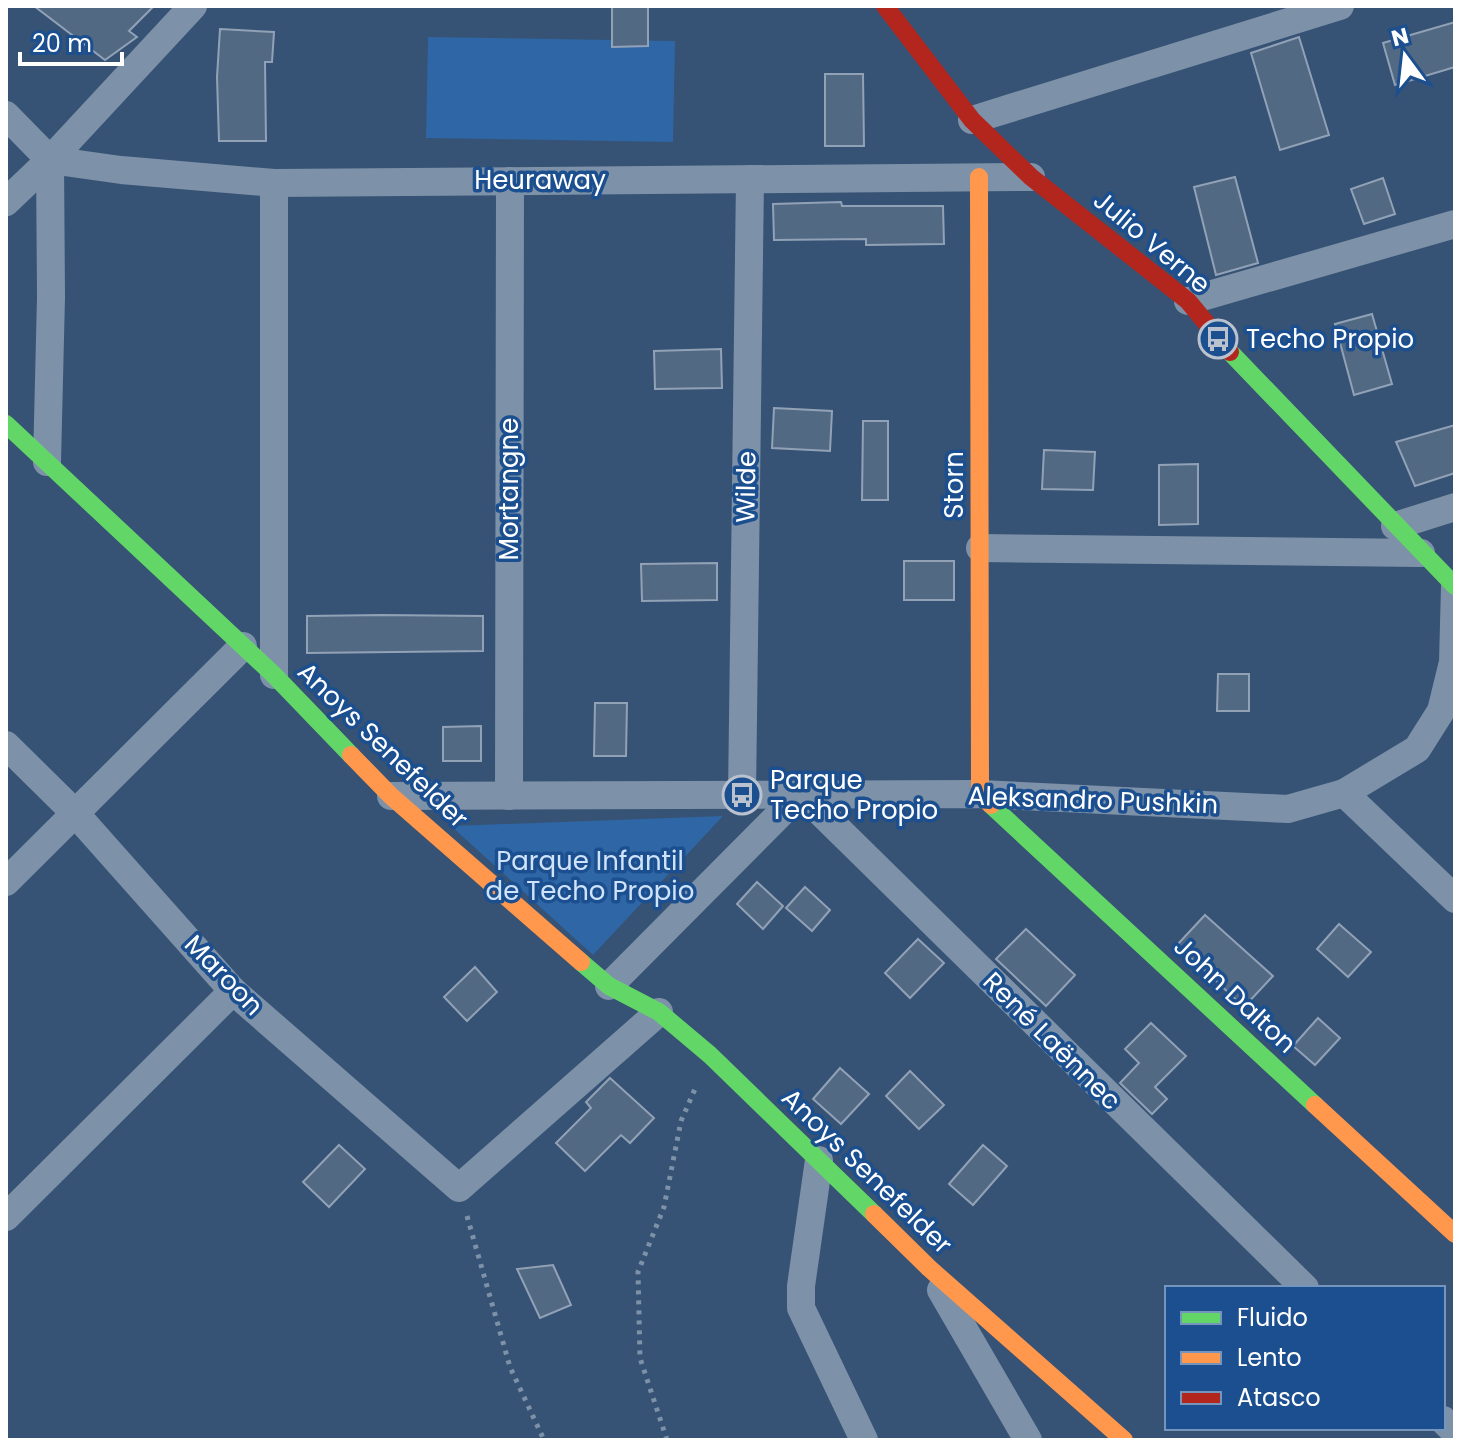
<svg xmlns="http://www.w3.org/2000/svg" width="1461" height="1446" font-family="Poppins,sans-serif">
<rect width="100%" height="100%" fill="#365274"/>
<!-- green -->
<g fill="#2f66a5">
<path d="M 428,37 L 675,41 L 673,142 L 426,138 Z"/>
<path d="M 723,816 L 593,955 L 451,826 Z"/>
</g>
<!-- building -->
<g fill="#526984" stroke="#92a2b6" stroke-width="2">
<path d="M 34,6 L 154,6 L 129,31 L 137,37 L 105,60 Z"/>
<path d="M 612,6 L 648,6 L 648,46 L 612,47 Z"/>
<path d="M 1455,22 L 1455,67 L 1395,85 L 1383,43 Z"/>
<path d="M 220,29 L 274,32 L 272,62 L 265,62 L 266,141 L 219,141 L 217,77 Z"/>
<path d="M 1299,37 L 1329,135 L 1280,150 L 1251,53 Z"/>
<path d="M 825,74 L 863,74 L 864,146 L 825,146 Z"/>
<path d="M 1235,177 L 1258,263 L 1216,275 L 1194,187 Z"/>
<path d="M 1383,178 L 1395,214 L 1364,224 L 1351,189 Z"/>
<path d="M 841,202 L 842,206 L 943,206 L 944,244 L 866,245 L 866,239 L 774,240 L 773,204 Z"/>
<path d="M 1372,314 L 1392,384 L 1354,395 L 1335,324 Z"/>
<path d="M 721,349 L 722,388 L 655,389 L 654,351 Z"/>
<path d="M 774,408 L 832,411 L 830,451 L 772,448 Z"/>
<path d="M 863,421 L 888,421 L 888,500 L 862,500 Z"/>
<path d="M 1455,425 L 1455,473 L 1415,486 L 1396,442 Z"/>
<path d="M 1044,450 L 1095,452 L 1093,490 L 1042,489 Z"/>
<path d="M 1198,464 L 1198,524 L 1159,525 L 1159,465 Z"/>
<rect x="904" y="561" width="50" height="39"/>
<path d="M 717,563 L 717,600 L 642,601 L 641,564 Z"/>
<path d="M 382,615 L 483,616 L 483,651 L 307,653 L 307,616 Z"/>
<path d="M 1218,674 L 1249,674 L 1249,711 L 1217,711 Z"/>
<path d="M 595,703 L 627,703 L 626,756 L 594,756 Z"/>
<path d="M 481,726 L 481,761 L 443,761 L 443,727 Z"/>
<path d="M 757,882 L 783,906 L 763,929 L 737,904 Z"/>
<path d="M 805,887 L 830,910 L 812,931 L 786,908 Z"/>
<path d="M 1205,915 L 1273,976 L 1244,1007 L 1177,945 Z"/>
<path d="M 1339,924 L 1371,952 L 1348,977 L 1317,949 Z"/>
<path d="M 1026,929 L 1075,975 L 1046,1006 L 996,959 Z"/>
<path d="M 918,939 L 944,963 L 910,998 L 885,973 Z"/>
<path d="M 475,967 L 497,992 L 467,1021 L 444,997 Z"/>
<path d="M 1318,1018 L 1340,1038 L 1315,1065 L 1293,1046 Z"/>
<path d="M 1151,1023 L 1186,1056 L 1155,1087 L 1167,1099 L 1152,1114 L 1120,1083 L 1139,1063 L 1125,1049 Z"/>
<path d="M 840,1068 L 869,1094 L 841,1124 L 813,1099 Z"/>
<path d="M 910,1071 L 944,1105 L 919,1129 L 886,1096 Z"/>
<path d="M 610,1078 L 654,1118 L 630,1143 L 621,1135 L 585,1171 L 556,1143 L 591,1108 L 586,1102 Z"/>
<path d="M 339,1145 L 365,1169 L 329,1207 L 303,1182 Z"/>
<path d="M 983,1145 L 1007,1166 L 973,1205 L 949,1184 Z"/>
<path d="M 553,1265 L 571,1305 L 540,1318 L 517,1269 Z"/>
</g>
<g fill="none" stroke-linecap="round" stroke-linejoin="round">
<!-- path -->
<g stroke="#7d92a8" stroke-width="5" stroke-dasharray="4 6" stroke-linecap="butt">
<path d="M 467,1216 L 510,1367 L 544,1440"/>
<path d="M 667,1440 L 640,1358 L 638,1272 L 664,1207 L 681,1121 L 695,1089"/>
</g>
<!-- street -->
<g stroke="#7d92a8" stroke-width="28">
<path d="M 6,115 L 50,160"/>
<path d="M 972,120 L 1340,6"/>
<path d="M 50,160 L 121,170 L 274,183 L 1031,177"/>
<path d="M 274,183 L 274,675"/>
<path d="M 6,202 L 50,160 L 193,6"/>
<path d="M 1188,301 L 1455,224"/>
<path d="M 47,462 L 51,297 L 50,160"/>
<path d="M 1395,526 L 1455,507"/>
<path d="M 980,548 L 1421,553"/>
<path d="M 6,745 L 74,812 L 233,991 L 459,1188 L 659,1012"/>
<path d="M 1344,793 L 1455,899"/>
<path d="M 742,795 L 750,179"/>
<path d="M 391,796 L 980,794 L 1288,809 L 1344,793 L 1417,749 L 1441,711 L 1453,662 L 1455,586"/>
<path d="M 509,796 L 510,181"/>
<path d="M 6,882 L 243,646"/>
<path d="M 609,986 L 801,793 L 1305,1288"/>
<path d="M 819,1160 L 801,1286 L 801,1308 L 864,1440"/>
<path d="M 6,1217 L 233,991"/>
<path d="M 941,1290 L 1028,1440"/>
<path d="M 1443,1420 L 1455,1432"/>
</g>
<!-- fast -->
<g stroke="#63d668" stroke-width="18">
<path d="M 1230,352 L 1455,586"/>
<path d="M 6,424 L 274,675 L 351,755"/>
<path d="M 991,805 L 1315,1105"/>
<path d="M 581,962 L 609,986 L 659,1012 L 710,1055 L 874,1214"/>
</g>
<!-- slow -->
<g stroke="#ff974d" stroke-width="18">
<path d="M 979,177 L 980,794 L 991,805"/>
<path d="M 351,755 L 391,796 L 581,962"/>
<path d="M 1315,1105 L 1455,1234"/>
<path d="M 874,1214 L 929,1268 L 1124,1440"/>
</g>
<!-- jam -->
<path stroke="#b3261e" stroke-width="18" d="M 885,6 L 972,120 L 1031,177 L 1188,301 L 1230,352"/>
</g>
<!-- icons -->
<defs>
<g id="bus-ring" transform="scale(2)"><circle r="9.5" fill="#1b4f8f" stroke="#b9c2ce" stroke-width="1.5"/><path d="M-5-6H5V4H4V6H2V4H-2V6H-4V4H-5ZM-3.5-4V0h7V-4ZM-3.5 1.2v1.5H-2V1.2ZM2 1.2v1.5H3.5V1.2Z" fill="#b9c2ce"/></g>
</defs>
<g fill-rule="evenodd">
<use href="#bus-ring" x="1218" y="339"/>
<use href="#bus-ring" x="742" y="795"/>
</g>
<g text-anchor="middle" stroke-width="7" stroke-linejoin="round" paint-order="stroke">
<!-- street labels -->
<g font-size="26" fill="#fff" stroke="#1b4f8f">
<text x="540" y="189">Heuraway</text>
<text transform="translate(1152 242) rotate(40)" y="9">Julio Verne</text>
<text transform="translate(954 485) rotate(-90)" y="9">Storn</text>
<text transform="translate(746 487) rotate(-89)" y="9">Wilde</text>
<text transform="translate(509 489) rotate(-90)" y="9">Mortangne</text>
<text transform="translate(383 745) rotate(44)" y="9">Anoys Senefelder</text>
<text transform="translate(1093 800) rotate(2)" y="9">Aleksandro Pushkin</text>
<text transform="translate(224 975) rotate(46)" y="9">Maroon</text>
<text transform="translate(1235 995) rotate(43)" y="9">John Dalton</text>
<text transform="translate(1052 1041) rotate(45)" y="9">René Laënnec</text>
<text transform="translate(867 1171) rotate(44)" y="9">Anoys Senefelder</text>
</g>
<!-- poi labels -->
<g font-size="26" fill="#fff" stroke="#1b4f8f" text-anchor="start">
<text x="1246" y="348">Techo Propio</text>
<text x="770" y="789">Parque<tspan x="770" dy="30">Techo Propio</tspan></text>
</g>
<!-- park labels -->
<g font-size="26" fill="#cfe3fa" stroke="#1b4f8f">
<text x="590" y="870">Parque Infantil<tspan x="590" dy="30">de Techo Propio</tspan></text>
</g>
</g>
<!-- border -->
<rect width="1461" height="1446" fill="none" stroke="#ffffff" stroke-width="16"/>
<!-- legend -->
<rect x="1165" y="1286" width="280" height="144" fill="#1b4f8f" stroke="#7695bc" stroke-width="2"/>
<rect x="1181" y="1312" width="40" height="12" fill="#63d668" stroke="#7695bc" stroke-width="2"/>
<text x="1237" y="1326" font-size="24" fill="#ffffff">Fluido</text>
<rect x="1181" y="1352" width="40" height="12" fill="#ff974d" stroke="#7695bc" stroke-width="2"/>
<text x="1237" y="1366" font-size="24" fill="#ffffff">Lento</text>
<rect x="1181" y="1392" width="40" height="12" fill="#b3261e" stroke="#7695bc" stroke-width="2"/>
<text x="1237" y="1406" font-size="24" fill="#ffffff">Atasco</text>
<!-- north arrow -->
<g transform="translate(1405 56) rotate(345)" stroke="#1b4f8f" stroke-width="6" paint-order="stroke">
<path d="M0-6L14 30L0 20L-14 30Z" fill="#ffffff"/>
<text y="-12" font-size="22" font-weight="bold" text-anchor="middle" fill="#ffffff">N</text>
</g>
<!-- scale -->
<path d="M20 52v12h102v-12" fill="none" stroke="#ffffff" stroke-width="4"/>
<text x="32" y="52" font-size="24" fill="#ffffff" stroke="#1b4f8f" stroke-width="6" paint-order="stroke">20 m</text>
</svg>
